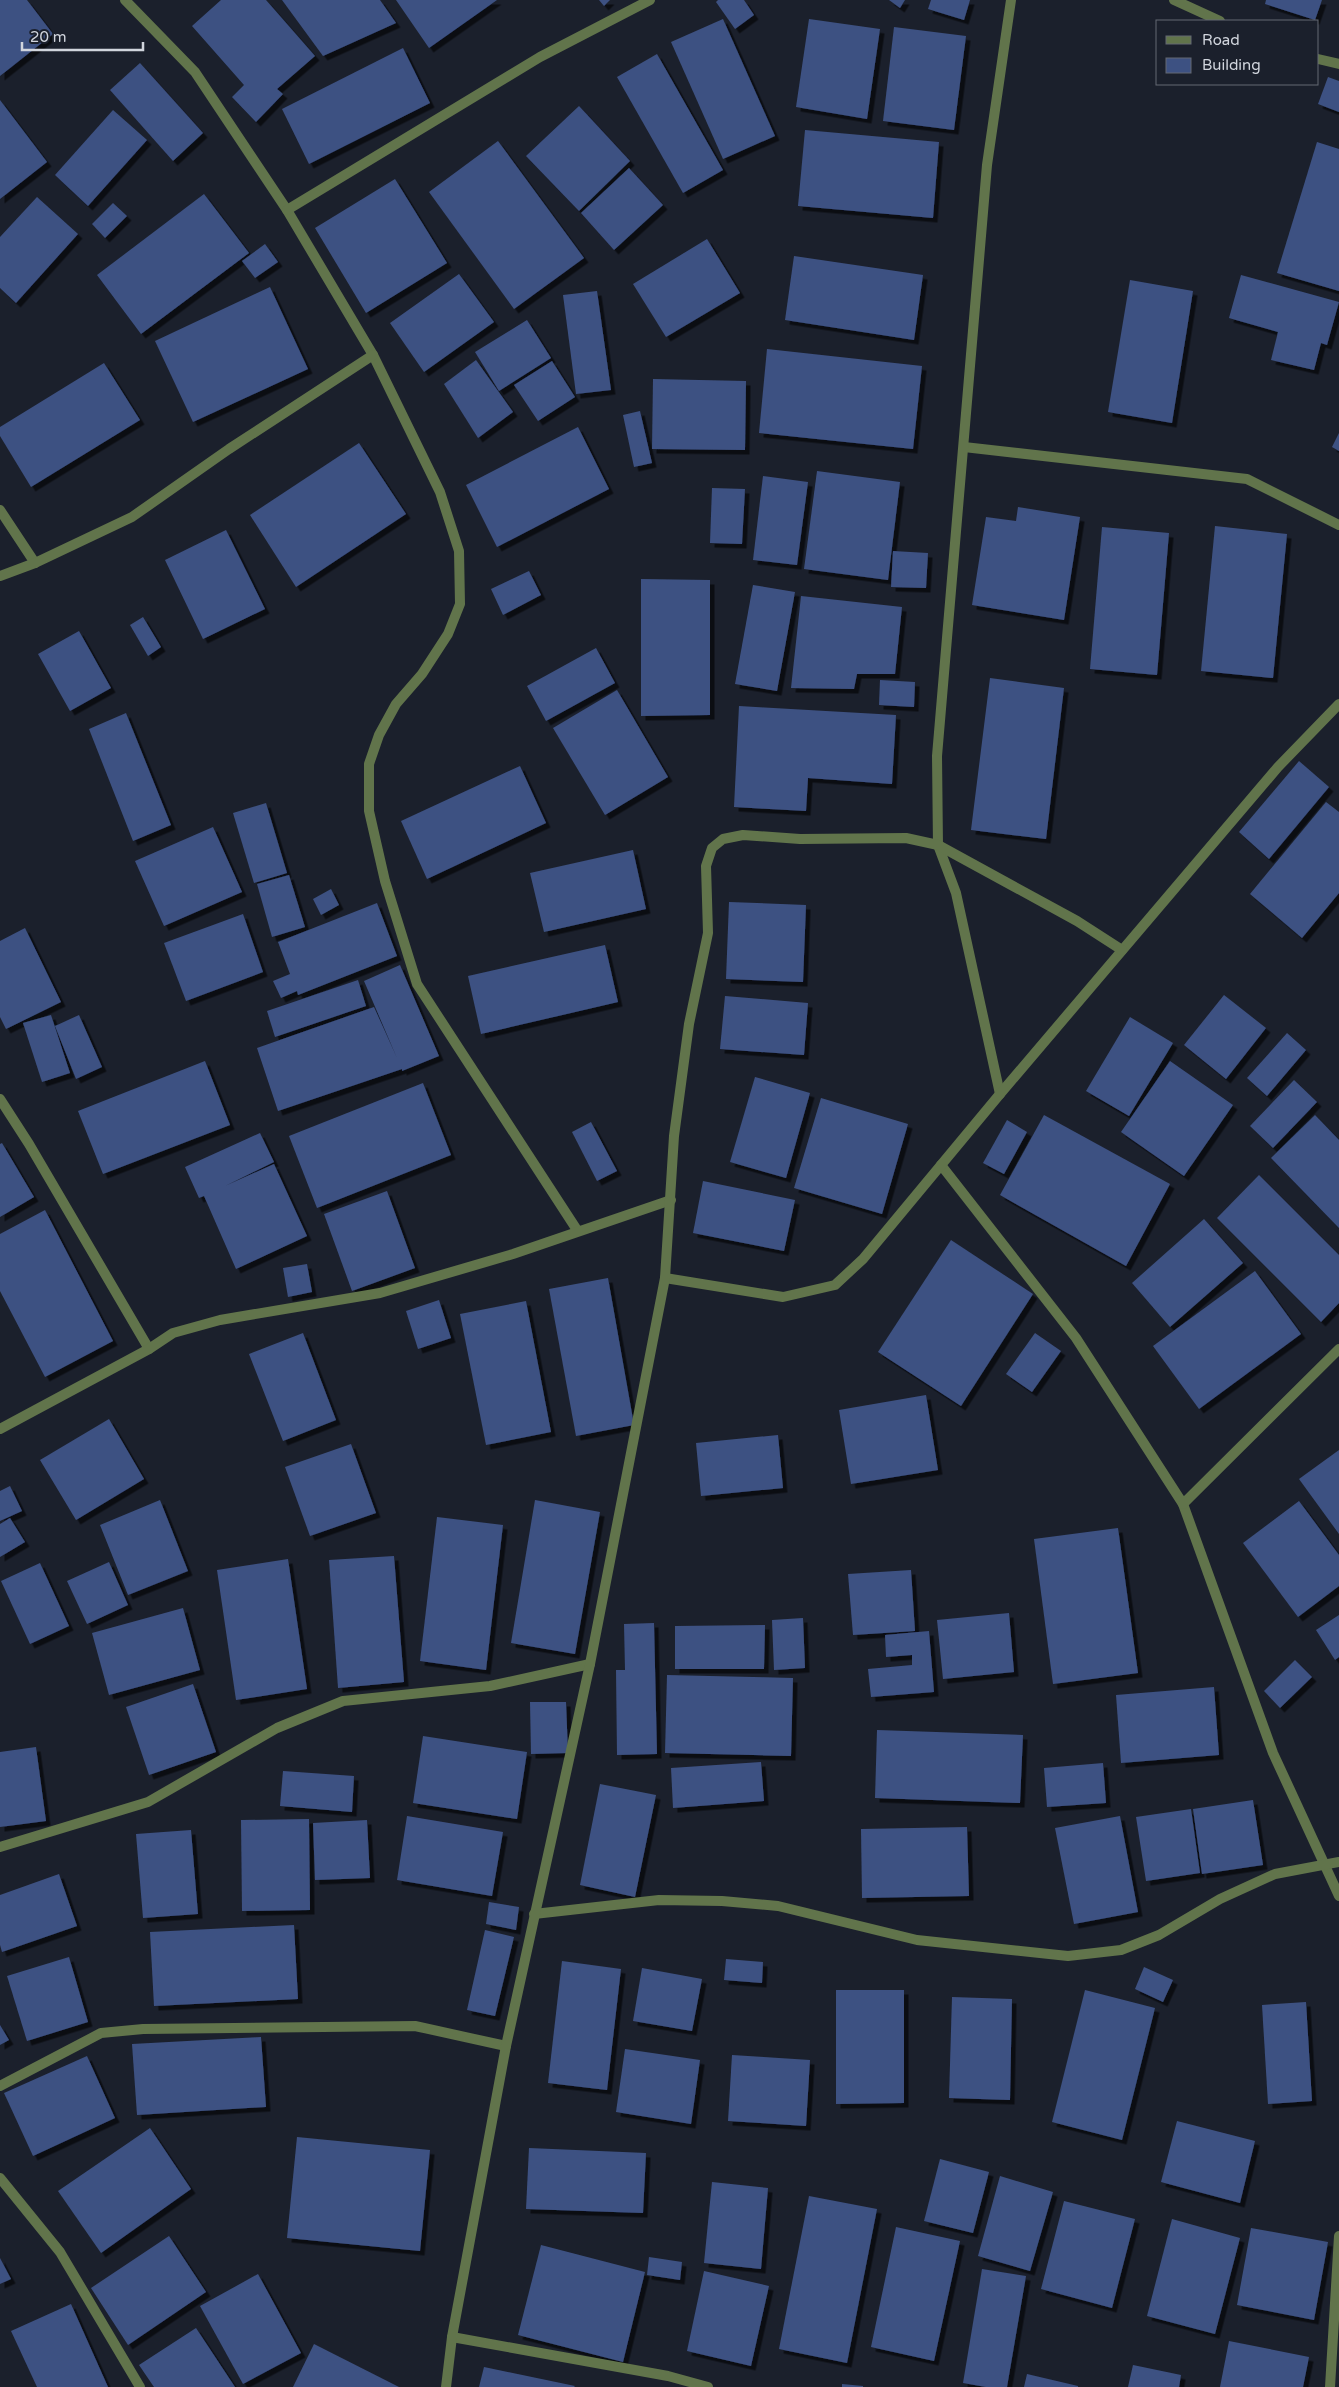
<svg xmlns="http://www.w3.org/2000/svg" width="1339" height="2387" font-family="'Varela Round',sans-serif">
<defs>
<filter id="shadow"><feDropShadow dx="4.5" dy="4.5" stdDeviation="0" flood-color="#0009"/></filter>
</defs>
<rect width="100%" height="100%" fill="#1b202c"/>
<!-- building -->
<g fill="#3d5182" filter="url(#shadow)">
<path d="M 0,0 L 27,0 L 53,34 L 0,76 Z"/>
<path d="M 221,0 L 266,0 L 315,56 L 277,89 L 283,94 L 256,122 L 232,97 L 244,85 L 192,26 Z"/>
<path d="M 282,0 L 380,0 L 396,23 L 323,56 Z"/>
<path d="M 396,0 L 497,0 L 429,48 Z"/>
<path d="M 599,0 L 610,0 L 604,6 Z"/>
<path d="M 718,0 L 744,0 L 754,15 L 735,29 L 716,2 Z"/>
<path d="M 889,0 L 905,0 L 900,8 Z"/>
<path d="M 931,0 L 970,0 L 964,20 L 928,9 Z"/>
<path d="M 1266,0 L 1322,0 L 1315,20 L 1265,4 Z"/>
<path d="M 723,19 L 775,136 L 723,159 L 671,42 Z"/>
<path d="M 809,19 L 880,29 L 867,119 L 796,107 Z"/>
<path d="M 894,27 L 966,36 L 954,130 L 883,121 Z"/>
<path d="M 403,48 L 430,103 L 309,164 L 282,109 Z"/>
<path d="M 657,54 L 723,170 L 683,193 L 617,77 Z"/>
<path d="M 140,63 L 203,133 L 173,161 L 110,90 Z"/>
<path d="M 1328,77 L 1339,81 L 1339,112 L 1318,104 Z"/>
<path d="M 0,100 L 47,162 L 0,199 Z"/>
<path d="M 579,106 L 630,161 L 579,211 L 526,156 Z"/>
<path d="M 113,110 L 147,140 L 88,206 L 55,175 Z"/>
<path d="M 805,130 L 939,142 L 933,218 L 798,206 Z"/>
<path d="M 498,141 L 584,258 L 514,309 L 429,192 Z"/>
<path d="M 1317,142 L 1339,149 L 1339,291 L 1277,273 Z"/>
<path d="M 629,168 L 663,205 L 614,250 L 581,213 Z"/>
<path d="M 395,179 L 447,263 L 366,313 L 315,228 Z"/>
<path d="M 204,194 L 249,253 L 141,334 L 97,275 Z"/>
<path d="M 37,197 L 78,234 L 16,303 L 0,288 L 0,237 Z"/>
<path d="M 113,203 L 127,216 L 105,238 L 92,224 Z"/>
<path d="M 707,239 L 740,293 L 666,337 L 633,284 Z"/>
<path d="M 265,244 L 278,262 L 255,278 L 242,261 Z"/>
<path d="M 794,256 L 923,275 L 914,340 L 785,320 Z"/>
<path d="M 459,274 L 494,322 L 424,372 L 390,323 Z"/>
<path d="M 1241,275 L 1339,302 L 1327,345 L 1321,343 L 1314,370 L 1271,360 L 1278,332 L 1229,318 Z"/>
<path d="M 1130,280 L 1193,291 L 1172,423 L 1108,412 Z"/>
<path d="M 270,287 L 308,369 L 193,422 L 155,341 Z"/>
<path d="M 597,291 L 611,390 L 576,394 L 563,295 Z"/>
<path d="M 527,320 L 551,358 L 499,391 L 475,352 Z"/>
<path d="M 767,349 L 922,366 L 913,449 L 759,433 Z"/>
<path d="M 476,360 L 513,412 L 478,438 L 444,384 Z"/>
<path d="M 552,361 L 575,397 L 538,421 L 514,385 Z"/>
<path d="M 104,363 L 140,420 L 31,487 L 0,436 L 0,427 Z"/>
<path d="M 653,379 L 746,381 L 745,450 L 652,449 Z"/>
<path d="M 640,411 L 652,463 L 634,467 L 623,415 Z"/>
<path d="M 578,427 L 609,489 L 497,547 L 466,485 Z"/>
<path d="M 1339,433 L 1339,451 L 1332,447 Z"/>
<path d="M 359,443 L 406,514 L 296,587 L 250,515 Z"/>
<path d="M 817,471 L 900,482 L 888,580 L 804,569 Z"/>
<path d="M 763,476 L 808,482 L 797,565 L 753,560 Z"/>
<path d="M 712,488 L 745,489 L 742,544 L 710,543 Z"/>
<path d="M 1018,507 L 1080,517 L 1064,620 L 972,605 L 986,517 L 1016,521 Z"/>
<path d="M 1215,526 L 1287,534 L 1273,678 L 1201,671 Z"/>
<path d="M 1102,527 L 1169,533 L 1157,675 L 1090,669 Z"/>
<path d="M 226,530 L 265,609 L 203,639 L 165,560 Z"/>
<path d="M 893,551 L 928,553 L 926,588 L 891,587 Z"/>
<path d="M 529,571 L 541,595 L 503,615 L 491,589 Z"/>
<path d="M 641,579 L 710,580 L 710,715 L 641,716 Z"/>
<path d="M 753,585 L 795,592 L 777,691 L 735,684 Z"/>
<path d="M 801,596 L 902,607 L 895,674 L 857,674 L 854,689 L 791,688 Z"/>
<path d="M 143,617 L 161,647 L 148,656 L 130,625 Z"/>
<path d="M 79,631 L 111,688 L 70,711 L 38,654 Z"/>
<path d="M 596,648 L 615,683 L 546,721 L 527,686 Z"/>
<path d="M 990,678 L 1064,688 L 1046,839 L 971,830 Z"/>
<path d="M 880,680 L 915,682 L 914,707 L 879,705 Z"/>
<path d="M 617,690 L 668,777 L 605,815 L 553,728 Z"/>
<path d="M 739,706 L 896,715 L 892,784 L 808,778 L 806,811 L 734,807 Z"/>
<path d="M 126,713 L 171,825 L 133,841 L 89,729 Z"/>
<path d="M 1299,761 L 1329,787 L 1269,859 L 1239,832 Z"/>
<path d="M 520,766 L 546,823 L 427,879 L 401,821 Z"/>
<path d="M 1326,802 L 1339,812 L 1339,893 L 1302,938 L 1250,894 Z"/>
<path d="M 266,803 L 287,873 L 254,883 L 233,813 Z"/>
<path d="M 213,827 L 242,892 L 164,926 L 135,861 Z"/>
<path d="M 633,850 L 646,909 L 544,932 L 530,873 Z"/>
<path d="M 289,875 L 305,927 L 272,937 L 257,884 Z"/>
<path d="M 331,889 L 339,905 L 321,915 L 313,899 Z"/>
<path d="M 729,902 L 806,905 L 803,982 L 726,979 Z"/>
<path d="M 377,903 L 397,956 L 298,995 L 297,991 L 281,998 L 273,981 L 290,974 L 278,942 Z"/>
<path d="M 243,914 L 263,972 L 186,1001 L 164,943 Z"/>
<path d="M 25,928 L 61,1002 L 6,1029 L 0,1017 L 0,941 Z"/>
<path d="M 605,945 L 618,1002 L 481,1034 L 468,976 Z"/>
<path d="M 400,965 L 439,1056 L 402,1071 L 402,1069 L 278,1111 L 257,1048 L 374,1007 L 397,1058 L 364,981 Z"/>
<path d="M 358,980 L 366,1006 L 275,1037 L 267,1011 Z"/>
<path d="M 1224,995 L 1266,1028 L 1226,1079 L 1184,1045 Z"/>
<path d="M 725,996 L 808,1003 L 804,1055 L 720,1049 Z"/>
<path d="M 51,1015 L 70,1073 L 42,1082 L 23,1023 Z"/>
<path d="M 79,1015 L 102,1067 L 76,1079 L 55,1026 Z"/>
<path d="M 1130,1017 L 1173,1043 L 1129,1116 L 1086,1091 Z"/>
<path d="M 1287,1033 L 1306,1050 L 1267,1096 L 1247,1078 Z"/>
<path d="M 205,1061 L 230,1125 L 103,1174 L 78,1111 Z"/>
<path d="M 1170,1061 L 1233,1105 L 1184,1176 L 1121,1132 Z"/>
<path d="M 755,1077 L 810,1093 L 786,1178 L 730,1162 Z"/>
<path d="M 1294,1080 L 1317,1102 L 1273,1148 L 1250,1126 Z"/>
<path d="M 423,1083 L 451,1155 L 317,1208 L 289,1136 Z"/>
<path d="M 821,1098 L 908,1124 L 882,1214 L 794,1188 Z"/>
<path d="M 1044,1115 L 1170,1184 L 1126,1266 L 1000,1195 Z"/>
<path d="M 1315,1115 L 1339,1140 L 1339,1228 L 1271,1158 Z"/>
<path d="M 1007,1120 L 1027,1132 L 1004,1174 L 983,1163 Z"/>
<path d="M 591,1122 L 617,1171 L 597,1181 L 572,1132 Z"/>
<path d="M 260,1133 L 274,1162 L 225,1186 L 274,1164 L 307,1236 L 236,1269 L 204,1196 L 199,1198 L 185,1167 Z"/>
<path d="M 2,1143 L 34,1197 L 0,1217 L 0,1144 Z"/>
<path d="M 1259,1175 L 1339,1255 L 1339,1303 L 1321,1322 L 1217,1218 Z"/>
<path d="M 703,1181 L 795,1200 L 784,1251 L 693,1233 Z"/>
<path d="M 387,1191 L 415,1268 L 352,1291 L 324,1214 Z"/>
<path d="M 45,1210 L 113,1341 L 45,1377 L 0,1291 L 0,1234 Z"/>
<path d="M 1204,1219 L 1243,1263 L 1170,1327 L 1132,1283 Z"/>
<path d="M 951,1240 L 1033,1294 L 961,1406 L 878,1352 Z"/>
<path d="M 307,1264 L 312,1292 L 288,1297 L 283,1268 Z"/>
<path d="M 1255,1271 L 1301,1334 L 1199,1409 L 1153,1346 Z"/>
<path d="M 608,1278 L 634,1425 L 576,1436 L 549,1289 Z"/>
<path d="M 439,1300 L 451,1338 L 418,1349 L 406,1311 Z"/>
<path d="M 526,1301 L 551,1432 L 486,1445 L 460,1314 Z"/>
<path d="M 303,1333 L 336,1420 L 283,1441 L 249,1354 Z"/>
<path d="M 1035,1333 L 1061,1351 L 1032,1392 L 1006,1374 Z"/>
<path d="M 926,1395 L 938,1470 L 851,1484 L 839,1410 Z"/>
<path d="M 109,1419 L 144,1479 L 76,1520 L 40,1460 Z"/>
<path d="M 778,1435 L 783,1488 L 701,1496 L 696,1443 Z"/>
<path d="M 351,1444 L 376,1513 L 310,1536 L 285,1467 Z"/>
<path d="M 1339,1450 L 1339,1534 L 1299,1479 Z"/>
<path d="M 10,1486 L 22,1511 L 0,1521 L 0,1491 Z"/>
<path d="M 160,1500 L 188,1571 L 128,1595 L 100,1525 Z"/>
<path d="M 535,1500 L 600,1512 L 575,1654 L 511,1643 Z"/>
<path d="M 1299,1501 L 1339,1555 L 1339,1586 L 1298,1617 L 1243,1543 Z"/>
<path d="M 437,1517 L 503,1525 L 486,1670 L 420,1661 Z"/>
<path d="M 10,1518 L 25,1542 L 0,1557 L 0,1524 Z"/>
<path d="M 1118,1528 L 1138,1673 L 1053,1684 L 1034,1539 Z"/>
<path d="M 394,1556 L 404,1682 L 338,1688 L 329,1560 Z"/>
<path d="M 288,1559 L 307,1689 L 236,1700 L 217,1570 Z"/>
<path d="M 109,1562 L 128,1605 L 87,1624 L 67,1581 Z"/>
<path d="M 40,1563 L 69,1626 L 30,1644 L 1,1581 Z"/>
<path d="M 911,1570 L 915,1631 L 853,1635 L 848,1574 Z"/>
<path d="M 183,1608 L 200,1670 L 109,1695 L 92,1633 Z"/>
<path d="M 1009,1613 L 1014,1672 L 943,1679 L 937,1620 Z"/>
<path d="M 1339,1615 L 1339,1657 L 1335,1660 L 1316,1630 Z"/>
<path d="M 803,1618 L 805,1668 L 774,1670 L 772,1620 Z"/>
<path d="M 654,1623 L 657,1754 L 617,1755 L 616,1670 L 625,1670 L 624,1624 Z"/>
<path d="M 765,1625 L 764,1669 L 675,1669 L 675,1626 Z"/>
<path d="M 929,1631 L 934,1692 L 871,1697 L 868,1669 L 912,1665 L 912,1655 L 886,1657 L 885,1635 Z"/>
<path d="M 1295,1660 L 1312,1677 L 1280,1708 L 1264,1691 Z"/>
<path d="M 667,1675 L 793,1678 L 791,1756 L 665,1753 Z"/>
<path d="M 193,1684 L 216,1752 L 149,1775 L 126,1707 Z"/>
<path d="M 1214,1687 L 1219,1755 L 1121,1763 L 1116,1695 Z"/>
<path d="M 530,1702 L 566,1702 L 568,1753 L 531,1754 Z"/>
<path d="M 877,1730 L 1023,1735 L 1020,1803 L 875,1798 Z"/>
<path d="M 423,1736 L 527,1752 L 517,1819 L 413,1803 Z"/>
<path d="M 36,1747 L 46,1821 L 0,1827 L 0,1752 Z"/>
<path d="M 761,1762 L 764,1801 L 673,1808 L 671,1768 Z"/>
<path d="M 1103,1763 L 1106,1803 L 1047,1807 L 1044,1768 Z"/>
<path d="M 283,1771 L 354,1776 L 352,1812 L 280,1806 Z"/>
<path d="M 600,1784 L 656,1795 L 635,1897 L 580,1885 Z"/>
<path d="M 1253,1800 L 1263,1865 L 1202,1874 L 1193,1809 Z"/>
<path d="M 1191,1809 L 1200,1873 L 1146,1881 L 1136,1817 Z"/>
<path d="M 407,1816 L 503,1832 L 492,1896 L 397,1880 Z"/>
<path d="M 1120,1816 L 1138,1912 L 1074,1924 L 1055,1828 Z"/>
<path d="M 309,1819 L 310,1910 L 242,1911 L 241,1820 Z"/>
<path d="M 367,1820 L 370,1878 L 315,1880 L 313,1823 Z"/>
<path d="M 967,1827 L 969,1896 L 862,1898 L 861,1829 Z"/>
<path d="M 191,1830 L 198,1914 L 143,1918 L 136,1834 Z"/>
<path d="M 59,1874 L 77,1926 L 2,1952 L 0,1945 L 0,1895 Z"/>
<path d="M 489,1902 L 519,1907 L 516,1930 L 486,1924 Z"/>
<path d="M 294,1925 L 298,1999 L 154,2006 L 150,1932 Z"/>
<path d="M 485,1930 L 514,1937 L 495,2016 L 467,2010 Z"/>
<path d="M 69,1957 L 88,2022 L 27,2041 L 7,1976 Z"/>
<path d="M 726,1959 L 763,1962 L 762,1983 L 724,1980 Z"/>
<path d="M 562,1961 L 621,1969 L 607,2090 L 548,2083 Z"/>
<path d="M 1144,1967 L 1173,1980 L 1163,2002 L 1135,1989 Z"/>
<path d="M 642,1968 L 702,1979 L 692,2031 L 633,2021 Z"/>
<path d="M 836,1990 L 904,1990 L 904,2103 L 836,2104 Z"/>
<path d="M 1085,1990 L 1155,2008 L 1122,2140 L 1052,2122 Z"/>
<path d="M 952,1997 L 1012,1999 L 1010,2100 L 949,2098 Z"/>
<path d="M 1306,2002 L 1312,2101 L 1268,2104 L 1262,2005 Z"/>
<path d="M 0,2025 L 9,2040 L 0,2045 Z"/>
<path d="M 261,2037 L 266,2107 L 137,2115 L 132,2044 Z"/>
<path d="M 625,2049 L 700,2060 L 691,2124 L 616,2112 Z"/>
<path d="M 732,2055 L 810,2060 L 806,2126 L 728,2121 Z"/>
<path d="M 87,2056 L 115,2118 L 33,2156 L 4,2093 Z"/>
<path d="M 1177,2121 L 1255,2141 L 1240,2203 L 1161,2182 Z"/>
<path d="M 150,2128 L 191,2189 L 101,2253 L 58,2191 Z"/>
<path d="M 297,2137 L 430,2150 L 420,2251 L 287,2238 Z"/>
<path d="M 529,2148 L 646,2153 L 643,2213 L 526,2209 Z"/>
<path d="M 940,2159 L 989,2172 L 973,2233 L 924,2221 Z"/>
<path d="M 1000,2176 L 1053,2192 L 1030,2271 L 978,2256 Z"/>
<path d="M 712,2182 L 768,2188 L 761,2269 L 704,2263 Z"/>
<path d="M 809,2196 L 877,2209 L 847,2363 L 779,2349 Z"/>
<path d="M 1064,2201 L 1135,2219 L 1112,2308 L 1041,2289 Z"/>
<path d="M 1172,2219 L 1240,2238 L 1215,2334 L 1147,2316 Z"/>
<path d="M 896,2227 L 960,2241 L 934,2361 L 871,2347 Z"/>
<path d="M 1251,2228 L 1328,2242 L 1314,2320 L 1237,2305 Z"/>
<path d="M 169,2236 L 206,2292 L 128,2345 L 91,2288 Z"/>
<path d="M 541,2245 L 645,2272 L 623,2362 L 518,2335 Z"/>
<path d="M 649,2257 L 682,2262 L 680,2280 L 647,2275 Z"/>
<path d="M 0,2258 L 11,2279 L 0,2284 Z"/>
<path d="M 982,2269 L 1026,2276 L 1007,2387 L 986,2387 L 963,2383 Z"/>
<path d="M 704,2271 L 769,2286 L 751,2366 L 687,2351 Z"/>
<path d="M 258,2274 L 301,2353 L 243,2384 L 200,2306 Z"/>
<path d="M 71,2304 L 108,2387 L 37,2387 L 11,2331 Z"/>
<path d="M 196,2328 L 235,2387 L 154,2387 L 139,2365 Z"/>
<path d="M 1229,2341 L 1309,2357 L 1303,2387 L 1220,2387 Z"/>
<path d="M 314,2344 L 399,2387 L 293,2387 Z"/>
<path d="M 1133,2365 L 1181,2375 L 1179,2387 L 1128,2387 Z"/>
<path d="M 484,2367 L 575,2386 L 574,2387 L 479,2387 Z"/>
<path d="M 1027,2374 L 1078,2386 L 1078,2387 L 1024,2387 Z"/>
<path d="M 842,2384 L 863,2386 L 863,2387 L 842,2387 Z"/>
</g>
<g fill="none" stroke-linecap="round" stroke-linejoin="round">
<!-- street -->
<g stroke="#61744b" stroke-width="10">
<path d="M 125,0 L 195,72 L 287,210 L 373,355 L 440,492 L 459,551 L 460,604 L 448,634 L 422,674 L 396,704 L 379,735 L 369,764 L 369,811 L 385,881 L 417,984 L 577,1230"/>
<path d="M 1174,0 L 1220,21"/>
<path d="M 1318,59 L 1339,64"/>
<path d="M 287,210 L 540,57 L 650,0"/>
<path d="M 964,447 L 1247,479 L 1339,525"/>
<path d="M 0,510 L 35,563"/>
<path d="M 0,576 L 35,563 L 132,517 L 229,449 L 373,355"/>
<path d="M 1000,1094 L 956,893 L 938,845 L 937,756 L 987,165 L 1011,0"/>
<path d="M 0,1099 L 29,1144 L 149,1349"/>
<path d="M 941,1165 L 1076,1338 L 1183,1504 L 1273,1753 L 1339,1896"/>
<path d="M 665,1278 L 783,1297 L 835,1285 L 863,1259 L 1000,1094 L 1278,767 L 1339,704"/>
<path d="M 0,1429 L 149,1349 L 173,1333 L 220,1320 L 380,1293 L 513,1254 L 671,1200"/>
<path d="M 1183,1504 L 1339,1349"/>
<path d="M 0,1847 L 148,1802 L 277,1728 L 343,1701 L 490,1686 L 590,1664"/>
<path d="M 534,1914 L 659,1900 L 722,1901 L 778,1906 L 917,1940 L 1068,1956 L 1121,1950 L 1159,1935 L 1220,1899 L 1275,1874 L 1339,1862"/>
<path d="M 0,2086 L 101,2033 L 143,2029 L 415,2026 L 506,2046"/>
<path d="M 0,2178 L 60,2252 L 140,2387"/>
<path d="M 452,2337 L 668,2376 L 708,2387"/>
<path d="M 446,2387 L 452,2337 L 506,2046 L 590,1664 L 665,1278 L 674,1136 L 689,1024 L 708,933 L 706,866 L 712,848 L 723,839 L 743,835 L 800,839 L 906,838 L 938,845 L 1077,921 L 1122,950"/>
<path d="M 1330,2387 L 1339,2236"/>
</g>
</g>
<!-- legend -->
<rect x="1156" y="20" width="162" height="65" fill="#1b202c" stroke="#646873"/>
<rect x="1166" y="36" width="25" height="8" fill="#61744b" stroke="#646873"/>
<text x="1202" y="45" font-size="15" fill="#d1d5dd">Road</text>
<rect x="1166" y="58" width="25" height="15" fill="#3d5182" stroke="#646873"/>
<text x="1202" y="70" font-size="15" fill="#d1d5dd">Building</text>
<!-- scale -->
<path d="M22 42v8h121v-8" fill="none" stroke="#d1d5dd" stroke-width="2.5"/>
<text x="30" y="42" font-size="15" fill="#d1d5dd" stroke="#1b202c" stroke-width="4" paint-order="stroke">20 m</text>
</svg>
